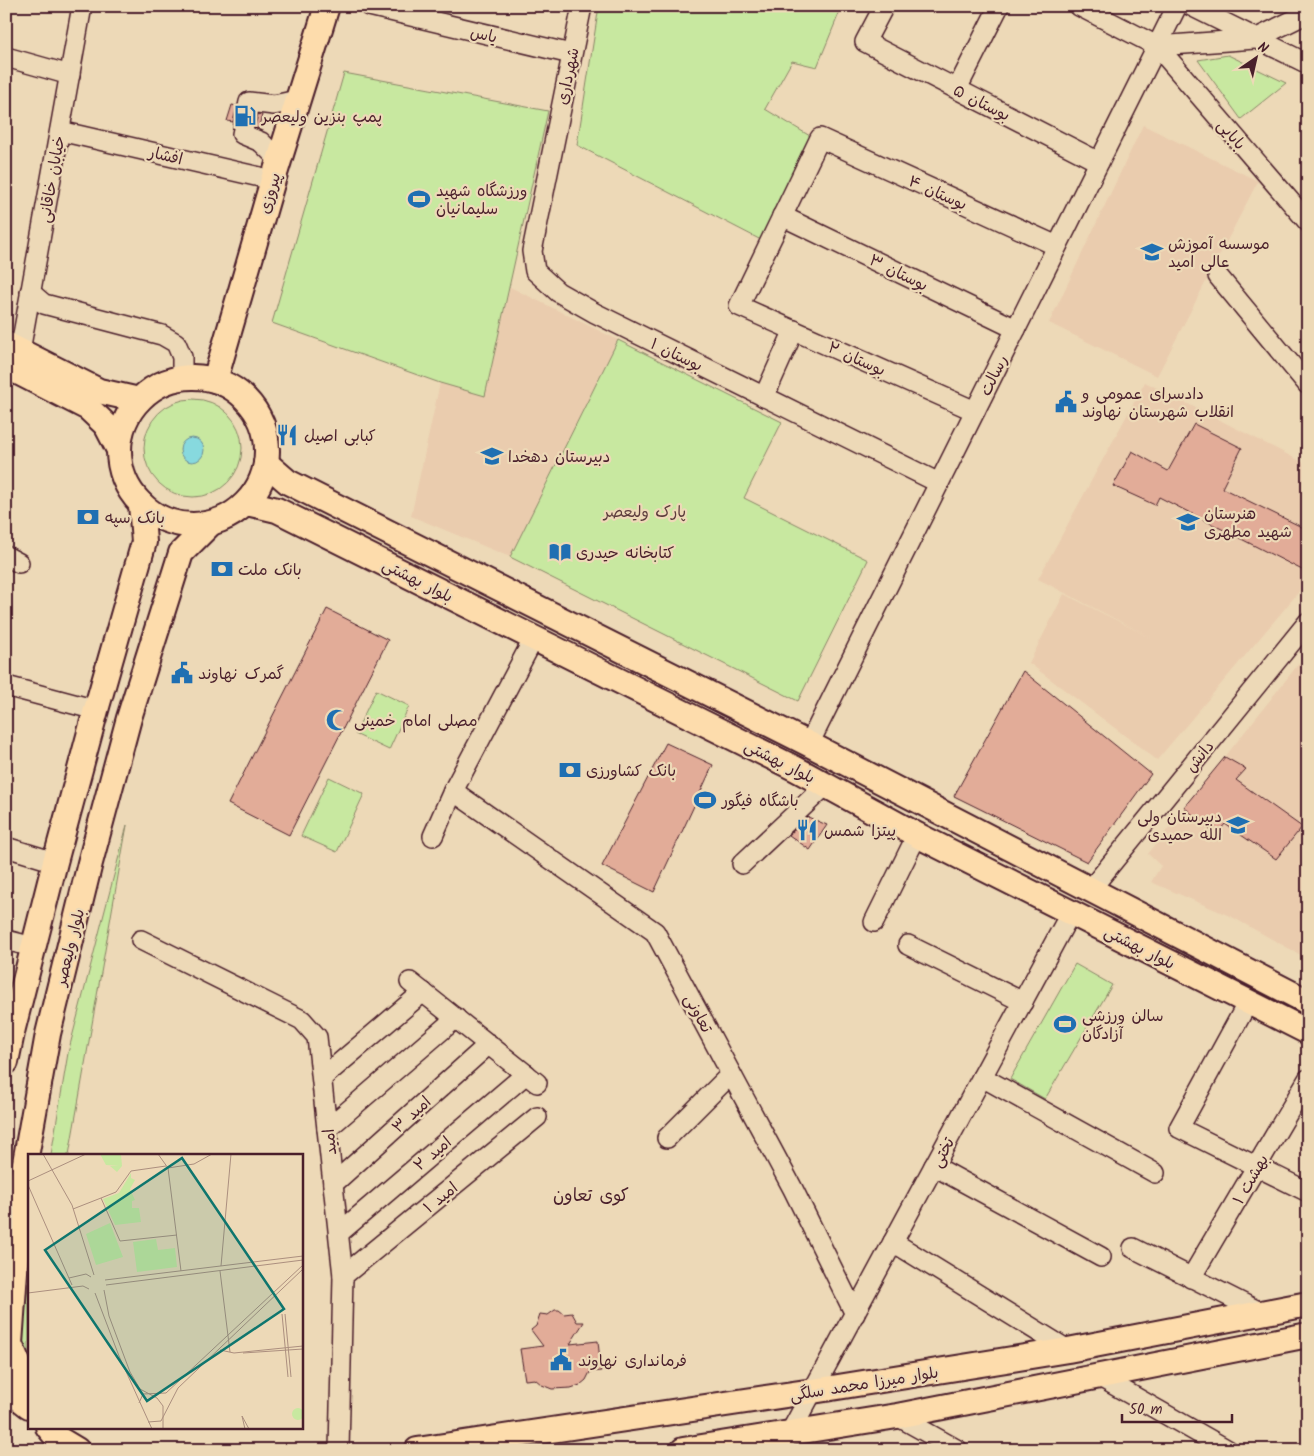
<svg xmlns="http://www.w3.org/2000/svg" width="1314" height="1456" font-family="Kalam,'Playpen Sans Arabic',sans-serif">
<rect width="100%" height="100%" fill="#edd9b7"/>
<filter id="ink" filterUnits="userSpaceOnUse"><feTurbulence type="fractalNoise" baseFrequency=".02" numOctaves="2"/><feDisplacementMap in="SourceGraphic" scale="10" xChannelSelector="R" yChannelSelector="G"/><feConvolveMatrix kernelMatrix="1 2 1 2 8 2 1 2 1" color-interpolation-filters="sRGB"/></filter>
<g filter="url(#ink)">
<!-- built -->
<g fill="#eaccae">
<path d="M 1143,125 L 1258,181 L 1157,376 L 1049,323 Z"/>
<path d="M 510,287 L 618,340 L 510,557 L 411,516 L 440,383 L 485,395 Z"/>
<path d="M 1145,382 L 1308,465 L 1308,581 L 1157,760 L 1029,663 L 1064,594 L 1152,638 L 1038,579 Z"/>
<path d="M 1308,652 L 1308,959 L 1232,917 L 1151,882 L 1161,866 L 1148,854 Z"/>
</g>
<!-- green -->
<g fill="#c8e8a0" stroke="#898466">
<path d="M 599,6 L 842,6 L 817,67 L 792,61 L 765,109 L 810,136 L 761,240 L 577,145 Z"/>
<path d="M 1228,55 L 1286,83 L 1241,119 L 1198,60 Z"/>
<path d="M 344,73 L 548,111 L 485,396 L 440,383 L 272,323 Z"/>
<path d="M 618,340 L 782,422 L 744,498 L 868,560 L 798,701 L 510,557 Z"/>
<circle cx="193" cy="448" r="49"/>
<path d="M 376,690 L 409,706 L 389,750 L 355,734 Z"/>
<path d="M 329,777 L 364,794 L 337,852 L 301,836 Z"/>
<path d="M 127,825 L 69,1155 L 51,1155 L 68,1053 Z"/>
<path d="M 1075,964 L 1112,985 L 1045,1099 L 1010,1079 Z"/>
<path d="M 29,1283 L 29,1365 L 17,1351 Z"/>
</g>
<!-- water -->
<circle fill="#87d9de" stroke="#6f8f96" cx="192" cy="450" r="12"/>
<!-- building -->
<g fill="#e2ac98" stroke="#4a1f2b">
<path d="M 232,105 L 237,106 L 233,122 L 227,121 Z"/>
<path d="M 258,114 L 262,115 L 258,129 L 255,127 Z"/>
<path d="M 1194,424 L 1242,448 L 1222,488 L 1308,530 L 1308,573 L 1159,497 L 1155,505 L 1113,486 L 1132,451 L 1168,471 Z"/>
<path d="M 327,609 L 388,640 L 289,835 L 228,804 Z"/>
<path d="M 1023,671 L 1151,774 L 1087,862 L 954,796 Z"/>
<path d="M 666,743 L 713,765 L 654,892 L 602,866 Z"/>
<path d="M 1225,757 L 1246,769 L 1236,780 L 1302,827 L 1276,859 L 1225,824 L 1216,835 L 1184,807 Z"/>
<path d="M 808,817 L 827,825 L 810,850 L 789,835 Z"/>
<path d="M 555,1310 L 559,1310 L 564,1314 L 572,1313 L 577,1322 L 584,1322 L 570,1344 L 598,1341 L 601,1371 L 590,1372 L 586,1380 L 580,1385 L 571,1388 L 552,1389 L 542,1385 L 535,1379 L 525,1380 L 520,1349 L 543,1346 L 531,1330 L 536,1326 L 540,1314 L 548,1315 Z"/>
</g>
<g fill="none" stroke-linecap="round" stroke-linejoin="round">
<!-- minor casing -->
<g stroke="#4a1f2b" stroke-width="22">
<g id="minor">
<path d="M 369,6 L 571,54"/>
<path d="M 582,6 L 532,251 L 535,271 L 558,292 L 595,313 L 939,483"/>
<path d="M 884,6 L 865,42 L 1099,162"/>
<path d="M 1079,6 L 1157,46 L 1308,222"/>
<path d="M 1191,6 L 1308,64"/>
<path d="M 1157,46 L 1255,39 L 1308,13"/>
<path d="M 6,57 L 70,75"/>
<path d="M 957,89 L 999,6"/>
<path d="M 60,131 L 273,180"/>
<path d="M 279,160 L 261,142 L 242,134 L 249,102 L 274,105 L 297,100"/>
<path d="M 782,216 L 1016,329"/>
<path d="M 1218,276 L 1308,385"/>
<path d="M 30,292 L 44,304 L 162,335 L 176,343 L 182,357 L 182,378"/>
<path d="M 20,351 L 82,6"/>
<path d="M 764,397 L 794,330"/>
<path d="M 975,411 L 739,306 L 820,138 L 1057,246"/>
<path d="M 6,556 L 19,563"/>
<path d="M 6,686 L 96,710"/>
<path d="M 809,744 L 1177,6"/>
<path d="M 453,791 L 655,932 L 793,1189 L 855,1314"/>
<path d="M 433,836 L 453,791 L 534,638"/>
<path d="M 6,847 L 55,862"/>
<path d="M 742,864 L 826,785"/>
<path d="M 1090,890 L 1308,622"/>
<path d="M 874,922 L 917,835"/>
<path d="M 6,940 L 33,947"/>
<path d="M 141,940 L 302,1020 L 317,1037 L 343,1276 L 339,1450"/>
<path d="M 908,945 L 1023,1002"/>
<path d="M 410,982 L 537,1083"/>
<path d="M 1248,1002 L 1179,1128 L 1308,1192"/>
<path d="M 982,1077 L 1155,1173"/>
<path d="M 322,1078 L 423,992"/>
<path d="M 327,1129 L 456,1018"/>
<path d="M 667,1138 L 731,1074"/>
<path d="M 934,1166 L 1101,1257"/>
<path d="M 333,1184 L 489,1044"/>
<path d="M 339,1233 L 526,1074"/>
<path d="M 893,1242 L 1068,1350"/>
<path d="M 1133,1248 L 1260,1312"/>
<path d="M 343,1276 L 537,1117"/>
<path d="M 1191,1278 L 1308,1079"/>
<path d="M 1100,1377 L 1228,1450"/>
<path d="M 897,1416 L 958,1450"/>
<path d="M 779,1450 L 790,1433 L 1071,912"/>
</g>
</g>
<!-- major casing -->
<g stroke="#4a1f2b" stroke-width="28">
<g id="major">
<path d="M 6,344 L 99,391 L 139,400"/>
<path d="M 6,366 L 88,408 L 106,425 L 119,450"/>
<circle cx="193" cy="451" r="74"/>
<path d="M 215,380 L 273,180 L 327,6"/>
<path d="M 266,463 L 288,482 L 809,744 L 1308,1002"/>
<path d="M 247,503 L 277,510 L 796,769 L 917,835 L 1308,1032"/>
<path d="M 6,1062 L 13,1028 L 55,862 L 96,710 L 144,542 L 141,504"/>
<path d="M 6,1388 L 29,1406"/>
<path d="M 29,1388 L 10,1344 L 21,1185 L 48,1034 L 90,863 L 129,718 L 181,553 L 210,524"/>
<path d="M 48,1427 L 57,1438 L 77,1450"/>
<path d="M 417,1450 L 813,1391 L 1068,1350 L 1308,1304"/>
<path d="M 683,1450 L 897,1416 L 1308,1335"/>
</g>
</g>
<!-- minor -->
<use href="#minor" stroke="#edd9b7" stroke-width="19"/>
<!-- major -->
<use href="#major" stroke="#fddcac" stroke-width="24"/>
</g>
</g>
<!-- icons -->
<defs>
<g id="fuel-bare" transform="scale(1.725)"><path d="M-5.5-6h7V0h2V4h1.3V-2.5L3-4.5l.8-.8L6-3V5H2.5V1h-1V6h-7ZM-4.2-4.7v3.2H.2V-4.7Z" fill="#1f6fb2" stroke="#edd9b7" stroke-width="2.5" paint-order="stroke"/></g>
<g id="stadium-bare" transform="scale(1.725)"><path d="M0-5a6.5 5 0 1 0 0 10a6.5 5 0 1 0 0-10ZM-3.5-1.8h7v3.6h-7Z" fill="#1f6fb2" stroke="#edd9b7" stroke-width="2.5" paint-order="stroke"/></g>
<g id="university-bare" transform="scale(1.725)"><path d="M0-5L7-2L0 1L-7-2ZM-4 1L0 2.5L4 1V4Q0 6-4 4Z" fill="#1f6fb2" stroke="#edd9b7" stroke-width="2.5" paint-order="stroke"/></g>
<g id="civic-bare" transform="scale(1.725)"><path d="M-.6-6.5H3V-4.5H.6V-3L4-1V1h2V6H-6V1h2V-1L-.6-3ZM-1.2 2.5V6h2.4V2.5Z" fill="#1f6fb2" stroke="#edd9b7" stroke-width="2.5" paint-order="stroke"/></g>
<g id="restaurant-bare" transform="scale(1.725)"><path d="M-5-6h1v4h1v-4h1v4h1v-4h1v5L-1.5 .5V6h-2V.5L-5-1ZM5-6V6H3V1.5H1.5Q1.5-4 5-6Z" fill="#1f6fb2" stroke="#edd9b7" stroke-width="2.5" paint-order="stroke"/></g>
<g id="school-bare" transform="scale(1.725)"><path d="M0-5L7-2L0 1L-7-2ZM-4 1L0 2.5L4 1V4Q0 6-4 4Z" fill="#1f6fb2" stroke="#edd9b7" stroke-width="2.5" paint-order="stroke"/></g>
<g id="bank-bare" transform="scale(1.725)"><path d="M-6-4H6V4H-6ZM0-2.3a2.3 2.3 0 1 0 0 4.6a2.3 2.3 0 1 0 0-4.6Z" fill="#1f6fb2" stroke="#edd9b7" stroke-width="2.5" paint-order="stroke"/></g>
<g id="library-bare" transform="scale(1.725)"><path d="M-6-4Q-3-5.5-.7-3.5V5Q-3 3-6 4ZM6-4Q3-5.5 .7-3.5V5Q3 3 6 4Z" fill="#1f6fb2" stroke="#edd9b7" stroke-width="2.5" paint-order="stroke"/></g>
<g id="mosque-bare" transform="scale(1.725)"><path d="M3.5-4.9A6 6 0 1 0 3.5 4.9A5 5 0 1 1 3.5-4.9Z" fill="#1f6fb2" stroke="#edd9b7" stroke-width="2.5" paint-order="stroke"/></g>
</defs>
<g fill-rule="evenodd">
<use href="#fuel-bare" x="245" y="116"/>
<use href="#stadium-bare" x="419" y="199"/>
<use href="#university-bare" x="1152" y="252"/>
<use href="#civic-bare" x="1066" y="402"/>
<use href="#restaurant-bare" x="287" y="435"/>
<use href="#school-bare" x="492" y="456"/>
<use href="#bank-bare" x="88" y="517"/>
<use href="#school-bare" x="1188" y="522"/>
<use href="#library-bare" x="560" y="552"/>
<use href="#bank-bare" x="222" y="569"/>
<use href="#civic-bare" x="182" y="673"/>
<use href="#mosque-bare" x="337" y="720"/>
<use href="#bank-bare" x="570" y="770"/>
<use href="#stadium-bare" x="705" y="800"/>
<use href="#school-bare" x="1238" y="825"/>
<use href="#restaurant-bare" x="807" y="830"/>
<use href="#stadium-bare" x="1065" y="1024"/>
<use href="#civic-bare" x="561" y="1360"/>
</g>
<g text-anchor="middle" stroke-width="4.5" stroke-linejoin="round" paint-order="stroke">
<!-- street labels -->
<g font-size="16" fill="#4a1f2b" stroke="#edd9b7">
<text transform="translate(484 34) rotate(13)" y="6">یاس</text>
<text transform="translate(567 76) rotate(-78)" y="6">شهرداری</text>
<text transform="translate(982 102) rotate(27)" y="6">بوستان ۵</text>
<text transform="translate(1232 134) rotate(49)" y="6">بابایی</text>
<text transform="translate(166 155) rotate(13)" y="6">افشار</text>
<text transform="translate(51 179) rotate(-80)" y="6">خیابان خاقانی</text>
<text transform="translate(938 192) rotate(24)" y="6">بوستان ۴</text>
<text transform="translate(269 193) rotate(-74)" y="6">پیروزی</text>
<text transform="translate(899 272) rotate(26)" y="6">بوستان ۳</text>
<text transform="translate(677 354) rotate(26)" y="6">بوستان ۱</text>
<text transform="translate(857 358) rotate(24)" y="6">بوستان ۲</text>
<text transform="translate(993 375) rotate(-64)" y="6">رسالت</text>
<text transform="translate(418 580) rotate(27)" y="6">بلوار بهشتی</text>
<text transform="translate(1199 756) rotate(-51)" y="6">دانش</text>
<text transform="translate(780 761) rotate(27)" y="6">بلوار بهشتی</text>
<text transform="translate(69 947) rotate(-76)" y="6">بلوار ولیعصر</text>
<text transform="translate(1140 947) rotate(27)" y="6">بلوار بهشتی</text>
<text transform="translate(699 1013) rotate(62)" y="6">تعاونی</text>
<text transform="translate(411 1114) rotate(-42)" y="6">امید ۳</text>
<text transform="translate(329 1142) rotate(-96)" y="6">امید</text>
<text transform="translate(942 1152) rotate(-62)" y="6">تختی</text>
<text transform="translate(432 1153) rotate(-40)" y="6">امید ۲</text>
<text transform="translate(1250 1179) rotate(-60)" y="6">بهشت ۱</text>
<text transform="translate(440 1197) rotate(-39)" y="6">امید ۱</text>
<text transform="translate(864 1383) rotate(-9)" y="6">بلوار میرزا محمد سلگی</text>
</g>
<!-- poi labels -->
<g font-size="16" fill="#4a1f2b" stroke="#edd9b7" text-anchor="start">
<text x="262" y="122">پمپ بنزین ولیعصر</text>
<text x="436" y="196">ورزشگاه شهید<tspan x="436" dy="18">سلیمانیان</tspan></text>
<text x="1168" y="249">موسسه آموزش<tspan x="1168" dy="18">عالی امید</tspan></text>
<text x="1082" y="399">دادسرای عمومی و<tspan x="1082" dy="18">انقلاب شهرستان نهاوند</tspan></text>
<text x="304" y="441">کبابی اصیل</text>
<text x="508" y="462">دبیرستان دهخدا</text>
<text x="1204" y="519">هنرستان<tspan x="1204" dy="18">شهید مطهری</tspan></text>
<text x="105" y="523">بانک سپه</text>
<text x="576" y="558">کتابخانه حیدری</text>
<text x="238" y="575">بانک ملت</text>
<text x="198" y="679">گمرک نهاوند</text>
<text x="354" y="726">مصلی امام خمینی</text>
<text x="586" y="776">بانک کشاورزی</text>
<text x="722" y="806">باشگاه فیگور</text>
<text x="1222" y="822" text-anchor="end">دبیرستان ولی<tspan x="1222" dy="18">الله حمیدی</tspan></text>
<text x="824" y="836">پیتزا شمس</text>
<text x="1082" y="1021">سالن ورزشی<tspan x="1082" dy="18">آزادگان</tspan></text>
<text x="578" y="1366">فرمانداری نهاوند</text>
</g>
<!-- park labels -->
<g font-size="16" fill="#5d3d3d" stroke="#edd9b7">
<text x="645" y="517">پارک ولیعصر</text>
</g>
<!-- neighbourhood labels -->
<g font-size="18" fill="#4a1f2b" stroke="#edd9b7">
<text x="591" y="1201">کوی تعاون</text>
</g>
</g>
<!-- overview -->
<g transform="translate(28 1154)">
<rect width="275" height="275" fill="#edd9b7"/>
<path d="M 72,0 L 93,0 L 94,12 L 89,18 L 82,12 L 91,12 L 78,11 ZM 103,19 L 103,24 L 107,26 L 102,35 L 107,46 L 104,47 L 104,54 L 111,54 L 113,68 L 87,71 L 75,45 L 91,39 ZM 82,69 L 95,103 L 68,111 L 58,80 ZM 128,85 L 130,96 L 147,94 L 149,113 L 109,118 L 105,88 ZM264 260a6 6 0 1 1 12 0a6 6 0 1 1-12 0Z" fill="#c8e8a0"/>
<path fill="none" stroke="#ac8f7f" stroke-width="1" d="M 15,0 L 44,51 L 66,121M 130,0 L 140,14 L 153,117M 140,14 L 166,10 L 184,0M 0,27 L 58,0M 0,31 L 44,131M 73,44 L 88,38 L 103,17 L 138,12M 45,55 L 73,44 L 92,87 L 149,81M 193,112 L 203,0M 192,117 L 202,198M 41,124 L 58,120 L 63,123M 77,126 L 275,102M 78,131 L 275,106M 76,136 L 81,162 L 102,218 L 112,235 L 129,244 L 135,252 L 135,275M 0,139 L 55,132 L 61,135M 67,139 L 91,202 L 124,275M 254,160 L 260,223M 257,160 L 263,223M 192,196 L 206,199 L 275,192M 215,199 L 275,195M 111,249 L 115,240 L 138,239 L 275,111M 120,268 L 133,267 L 150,234 L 275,115M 217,275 L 214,262 L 221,275"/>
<path fill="#0f766e" fill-opacity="0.15" stroke="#0f766e" stroke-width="2.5" d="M 154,4 L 256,155 L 119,247 L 17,96 Z"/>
<rect width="275" height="275" fill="none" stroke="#4a1f2b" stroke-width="2.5"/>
</g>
<!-- margin -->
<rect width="1314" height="1456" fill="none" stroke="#edd9b7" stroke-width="25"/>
<rect x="12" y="12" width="1289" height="1431" fill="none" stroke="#4a1f2b" stroke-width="2" filter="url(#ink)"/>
<!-- north arrow -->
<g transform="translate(1256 58) rotate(34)" stroke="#edd9b7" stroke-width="4" paint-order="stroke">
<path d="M0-4L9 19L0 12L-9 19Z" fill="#4a1f2b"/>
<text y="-8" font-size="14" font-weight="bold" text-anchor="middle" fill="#4a1f2b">N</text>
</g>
<!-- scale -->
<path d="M1122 1414v8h110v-8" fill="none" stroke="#4a1f2b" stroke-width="2.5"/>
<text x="1129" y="1414" font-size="15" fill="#4a1f2b" stroke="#edd9b7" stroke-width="4" paint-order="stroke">50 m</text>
</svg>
